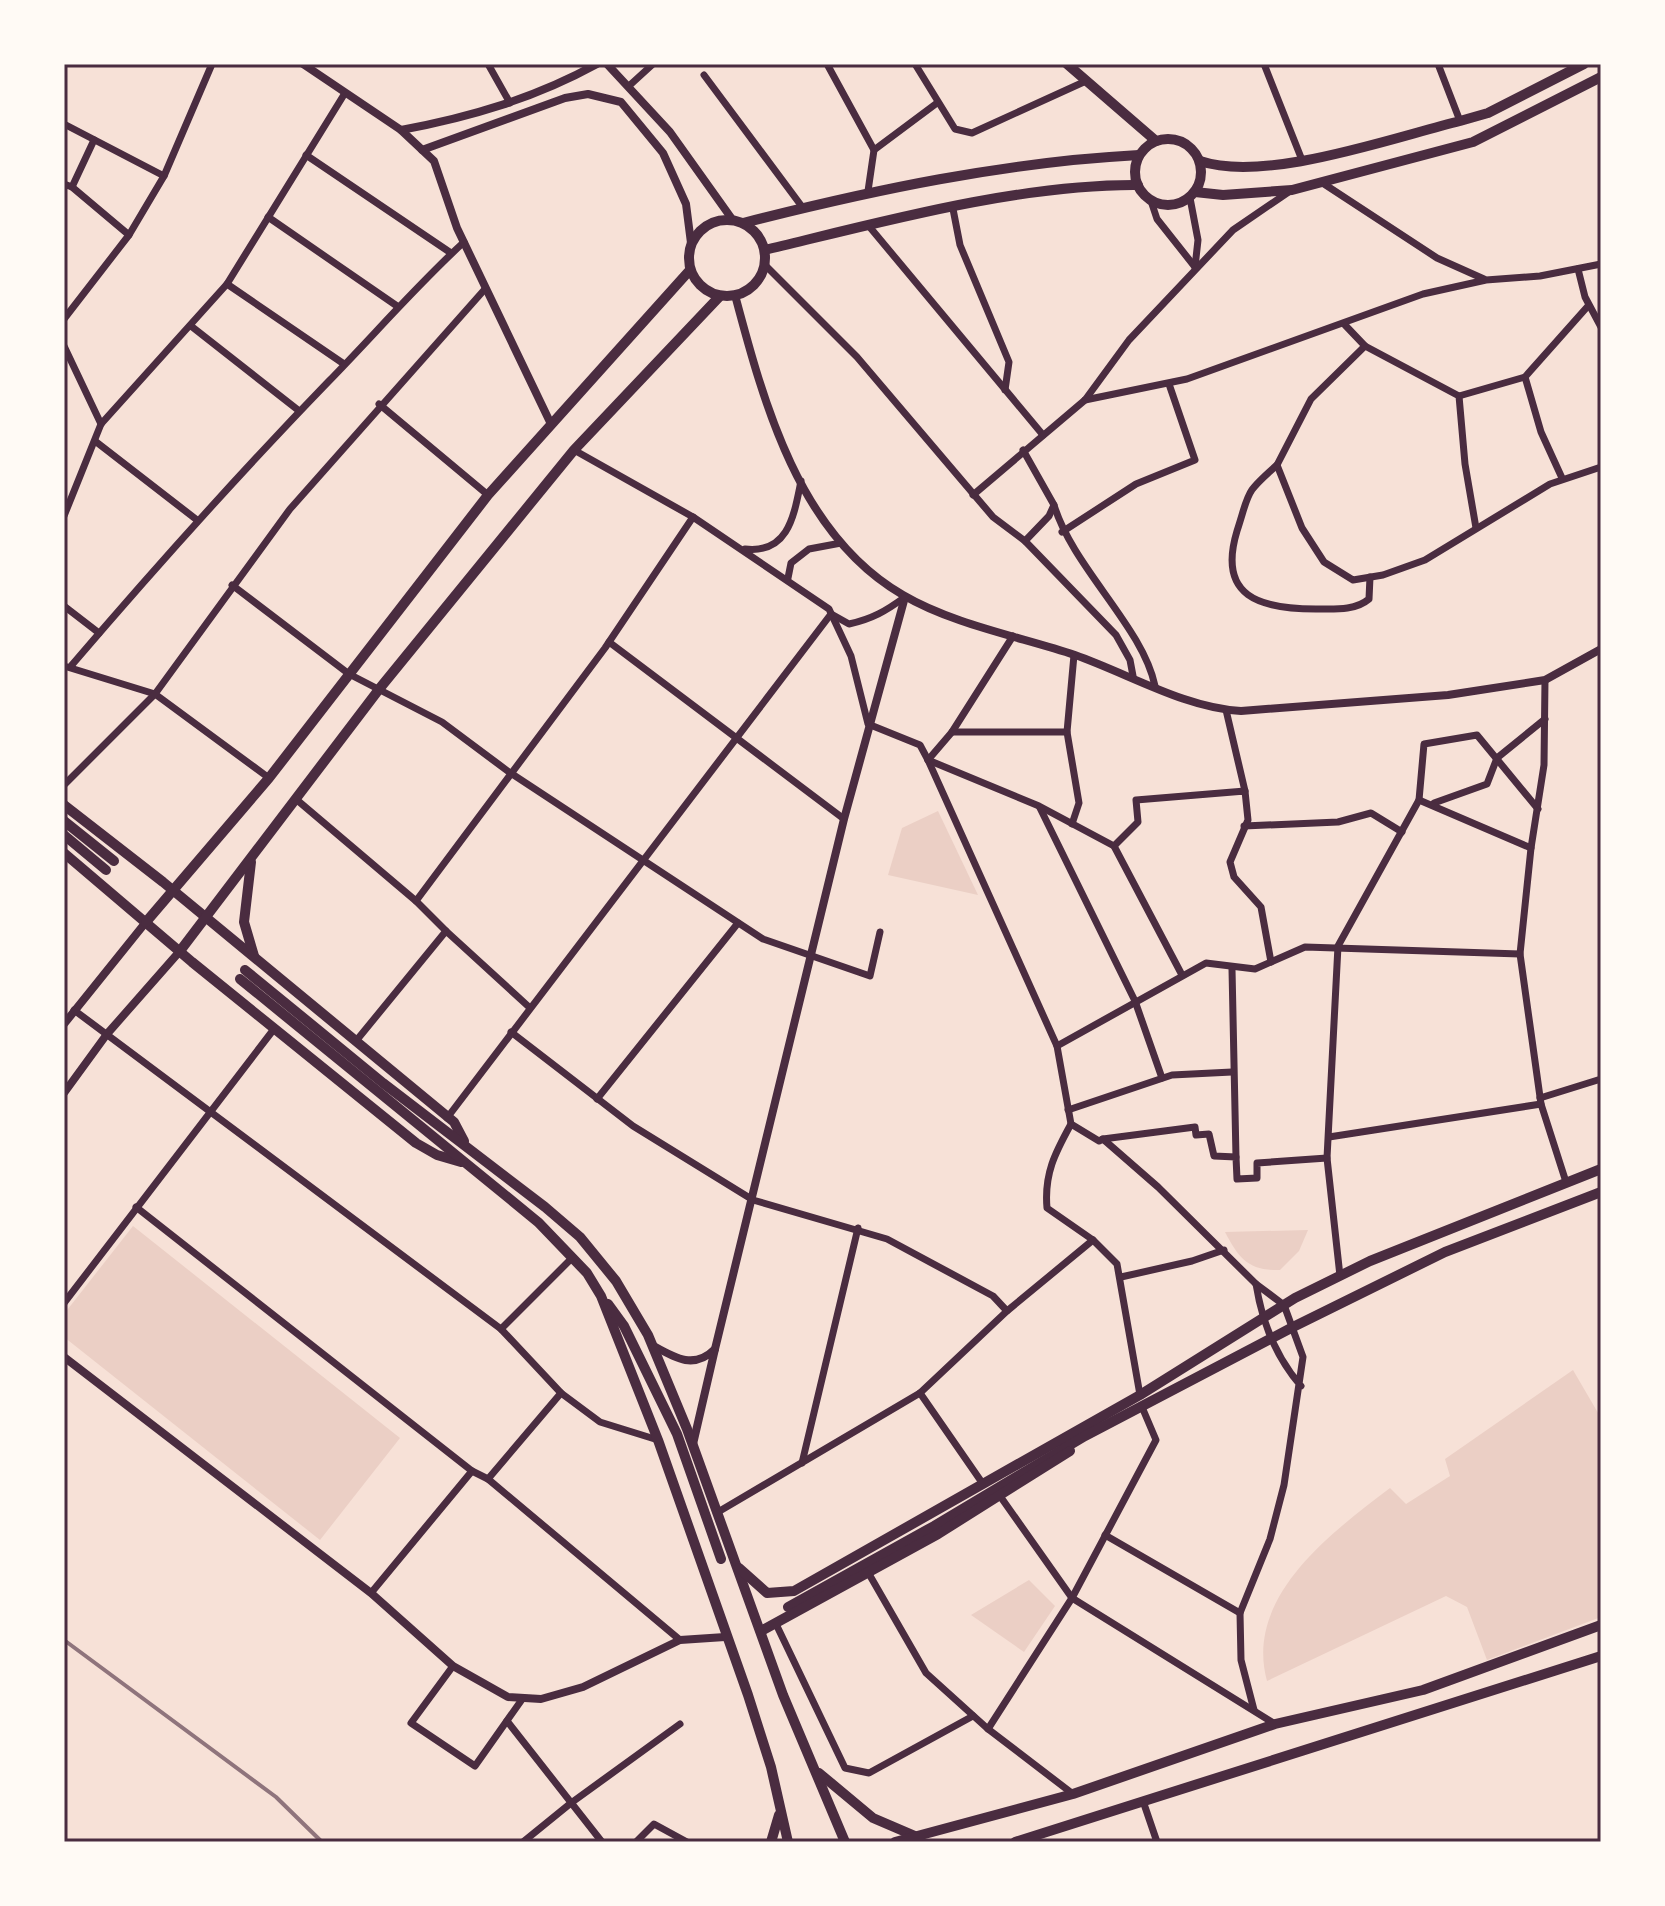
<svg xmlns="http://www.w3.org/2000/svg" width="1665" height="1906" font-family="Rubik,sans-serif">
<rect width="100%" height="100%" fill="#f7e1d7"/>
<!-- green -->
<g fill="#ebcfc5">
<path d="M 938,811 L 978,895 L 888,875 L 902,828 Z"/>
<path d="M 133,1226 L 400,1438 L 320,1540 L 64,1337 L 64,1314 Z"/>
<path d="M 1308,1230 L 1299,1251 L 1280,1270 C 1249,1271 1239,1259 1225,1232 Z"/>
<path d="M 1573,1370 L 1601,1418 L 1601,1617 L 1487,1660 L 1467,1607 L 1446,1596 L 1267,1681 C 1244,1597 1331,1533 1390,1488 L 1406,1504 L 1450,1476 L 1445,1459 Z"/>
<path d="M 1029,1580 L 1055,1606 L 1024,1652 L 971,1615 Z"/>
</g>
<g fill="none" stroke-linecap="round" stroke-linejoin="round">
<!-- minor -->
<g stroke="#4a2c40" stroke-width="7">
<path d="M 488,64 L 510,103"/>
<path d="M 827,64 L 874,150"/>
<path d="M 915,64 L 955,129 L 972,133 L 1086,81"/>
<path d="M 1264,64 L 1302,160"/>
<path d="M 1438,64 L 1460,121"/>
<path d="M 704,75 L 803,208"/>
<path d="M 630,85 L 653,64"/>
<path d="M 64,124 L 164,176"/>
<path d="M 306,155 L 451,253"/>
<path d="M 1321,182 L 1437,258 L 1484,279"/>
<path d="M 64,184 L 72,187 L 94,140"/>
<path d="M 72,187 L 129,235"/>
<path d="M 868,191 L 874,150 L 937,103"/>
<path d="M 1190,198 L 1198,240 L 1195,267"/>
<path d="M 1151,201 L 1157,219 L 1195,267"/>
<path d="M 953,209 L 960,245 L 1009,362 L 1005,390"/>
<path d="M 268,217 L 397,306"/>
<path d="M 868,225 L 1043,435"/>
<path d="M 765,265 L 857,357 L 993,517 L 1025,541 L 1116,635 L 1130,660 L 1133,676"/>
<path d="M 1578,269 L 1585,297 L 1601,327"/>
<path d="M 227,284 L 344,364"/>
<path d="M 64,319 L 129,235 L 164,176 L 212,64"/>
<path d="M 1345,325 L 1365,346 L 1311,399 L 1277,465 L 1302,528 L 1324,562 L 1353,580 L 1383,575 L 1425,560 L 1550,484 L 1601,467"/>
<path d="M 191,326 L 298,410"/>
<path d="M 64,346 L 101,424"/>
<path d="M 1365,346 L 1459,396 L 1465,464 L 1476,528"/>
<path d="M 1525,377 L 1541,432 L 1562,478"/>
<path d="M 1459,396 L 1525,377 L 1588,306"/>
<path d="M 1085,400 L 1187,379 L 1423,294 L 1486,280 L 1540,276 L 1601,264"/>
<path d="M 379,404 L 488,495"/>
<path d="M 95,441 L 197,520"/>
<path d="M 574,450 L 693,517 L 829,609 L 851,656 L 868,724 L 920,745 L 928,760 L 1057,1046 L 1071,1124 L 1099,1141 L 1103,1139 L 1158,1187 L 1256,1284"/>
<path d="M 1023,450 L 1054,505 L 1049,516 L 1025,541"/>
<path d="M 1277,465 C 1244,494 1250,491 1237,531 C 1217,597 1260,609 1316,609 C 1334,609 1355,611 1369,599 L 1370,577"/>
<path d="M 973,495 L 1085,400 L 1129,340 L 1233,230 L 1290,191"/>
<path d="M 1054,505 C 1073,568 1143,627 1155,686"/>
<path d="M 64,516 L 101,424 L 227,284 L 345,93"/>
<path d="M 1062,532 L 1136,484 L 1195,460 L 1169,384"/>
<path d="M 745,549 C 789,554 794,515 801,481"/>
<path d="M 788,578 L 791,563 L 809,549 L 841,543"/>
<path d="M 232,585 L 349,674 L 442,722 L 509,772 L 763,939 L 870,976 L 880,932"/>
<path d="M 64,606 L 99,633"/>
<path d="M 833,615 L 849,624 C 872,619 886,611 905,597"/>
<path d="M 609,642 L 844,819"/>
<path d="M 64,666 L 155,694 L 269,778"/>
<path d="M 71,666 C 154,569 239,474 328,382 C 374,335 416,286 464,242"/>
<path d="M 1226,710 L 1245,791"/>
<path d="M 952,732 L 1067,732 L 1079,803 L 1072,824"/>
<path d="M 1067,732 L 1074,655"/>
<path d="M 928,760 L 1039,806 L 1114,846 L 1182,975"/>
<path d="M 928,760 L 952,732 L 1013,636"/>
<path d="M 64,785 L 155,694 L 290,509 L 485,289"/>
<path d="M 297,800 L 416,901 L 605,648 L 693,517"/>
<path d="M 1419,800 L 1424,744 L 1477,735 L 1538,809"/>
<path d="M 1434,803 L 1487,784 L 1497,758 L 1545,719"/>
<path d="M 1040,808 L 1135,1001 L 1162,1078"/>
<path d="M 1244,826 L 1338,822 L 1371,813 L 1402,832"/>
<path d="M 1114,846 L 1138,822 L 1136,800 L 1245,791 L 1248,820 L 1230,862 L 1234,877 L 1261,907 L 1271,962"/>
<path d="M 1531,848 L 1520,954 L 1541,1104 L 1566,1182"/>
<path d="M 416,901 L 446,931"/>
<path d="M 1232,969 L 1236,1157"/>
<path d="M 74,1010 L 501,1329 L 561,1393 L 600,1422 L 658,1440"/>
<path d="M 511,1032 L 633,1126 L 753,1200 L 887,1239 L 993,1296 L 1007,1311"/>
<path d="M 356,1041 L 446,931 L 529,1007"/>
<path d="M 1057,1046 L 1206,963 L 1255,969 L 1305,947 L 1520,954"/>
<path d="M 1540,1098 L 1601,1079"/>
<path d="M 597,1099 L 738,923"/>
<path d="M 1068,1110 L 1172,1075 L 1232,1072"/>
<path d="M 447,1118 L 831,614"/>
<path d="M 1071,1124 C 1055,1153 1044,1174 1047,1208 L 1093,1240 L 1117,1264 L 1140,1395"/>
<path d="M 1329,1137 L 1541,1104"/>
<path d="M 1103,1139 L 1195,1127 L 1196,1135 L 1209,1134 L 1214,1156 L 1236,1157 L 1237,1179 L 1257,1178 L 1257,1163 L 1327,1158"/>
<path d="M 136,1207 L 472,1471 L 488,1479 L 680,1640"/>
<path d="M 1340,1276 L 1327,1158 L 1338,946 L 1419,800 L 1531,848 L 1544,765 L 1545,680"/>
<path d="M 1121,1277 L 1192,1261 L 1224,1250"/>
<path d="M 64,1303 L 274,1029"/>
<path d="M 501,1329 L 573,1257"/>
<path d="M 920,1393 L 983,1484"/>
<path d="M 802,1463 L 858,1228"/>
<path d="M 488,1479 L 561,1393"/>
<path d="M 1000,1496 L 1072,1598 L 1275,1724"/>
<path d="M 718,1512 L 920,1393 L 1007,1311 L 1093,1240"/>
<path d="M 1105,1535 L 1240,1613"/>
<path d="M 869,1574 L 926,1673 L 988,1729 L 1073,1794"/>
<path d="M 371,1593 L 472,1471"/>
<path d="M 776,1624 L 845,1768 L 869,1773 L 973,1716"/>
<path d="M 453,1666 L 411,1723 L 475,1766 L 523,1698"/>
<path d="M 1254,1710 L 1241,1660 L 1240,1613 L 1270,1539 L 1284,1485 L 1303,1357 L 1284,1305 L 1256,1284 C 1262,1322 1275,1356 1301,1386"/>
<path d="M 507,1721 L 602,1842"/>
<path d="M 988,1729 L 1072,1598 L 1156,1440 L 1142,1407"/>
<path d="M 1143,1801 L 1157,1842"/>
<path d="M 523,1842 L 571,1803 L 680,1724"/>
<path d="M 636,1842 L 654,1824 L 687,1842"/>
</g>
<!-- tertiary -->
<g stroke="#4a2c40" stroke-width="8">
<path d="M 303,64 L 401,130 C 471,117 535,98 597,64"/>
<path d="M 607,64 L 670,132 L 732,219"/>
<path d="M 401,130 L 434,161 L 457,228 L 550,422"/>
<path d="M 422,150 L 565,98 L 588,94 L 621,102 L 663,153 L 686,204 L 691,243"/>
<path d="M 735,295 C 764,404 799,535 903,595 C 952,624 1021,637 1075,655 C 1129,674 1185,708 1241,711 L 1448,695 L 1545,680 L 1601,649"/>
<path d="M 64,1024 L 146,922"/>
<path d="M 64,1093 L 107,1034 L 180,951"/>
<path d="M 652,1345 C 675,1358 694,1370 715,1349 L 693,1444"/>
<path d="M 715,1349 L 844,819 L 905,597"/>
<path d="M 64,1357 L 371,1593 L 453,1666 L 508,1697 L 541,1699 L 583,1687 L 680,1640 L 725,1637"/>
</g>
<!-- secondary -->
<g stroke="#4a2c40" stroke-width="10">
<path d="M 1067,64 L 1156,141"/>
<circle cx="1168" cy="172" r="33"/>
<path d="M 1200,161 C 1266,183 1391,138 1460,121 L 1488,113 L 1584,64"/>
<path d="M 1195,192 L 1223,195 L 1292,190 L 1473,142 L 1601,77"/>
<circle cx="727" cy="258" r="38"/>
<path d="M 743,223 C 873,190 1005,162 1139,155"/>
<path d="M 765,250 C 881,222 1019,184 1138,185"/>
<path d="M 64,805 L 163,882 L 454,1122 L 464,1141"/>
<path d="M 64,821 L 114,861"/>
<path d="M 64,835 L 106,870"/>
<path d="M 64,853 L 192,962 L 416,1143 L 437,1155 L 461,1162"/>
<path d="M 251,862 L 244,922 L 254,956"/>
<path d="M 146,922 L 269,778 L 488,495 L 690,270"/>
<path d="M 180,951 L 380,688 L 574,450 L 720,296"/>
<path d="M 245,970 L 383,1083 L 545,1207 L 580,1237 L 616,1281 L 648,1335 L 687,1429 L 783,1695 L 845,1842"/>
<path d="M 240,979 L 538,1222 L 587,1273 L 601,1296 L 658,1440 L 748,1695 L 771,1767 L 788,1842"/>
<path d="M 608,1304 L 624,1326 L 677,1434 L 721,1559"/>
<path d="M 739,1568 L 767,1593 L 794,1591 L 1140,1395 L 1295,1298 L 1370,1261 L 1601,1169"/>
<path d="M 788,1607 L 934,1526 L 1085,1436 L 1293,1327 L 1445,1252 L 1601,1192"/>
<path d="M 761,1631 L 938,1534 L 1070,1451"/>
<path d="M 819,1773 L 873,1818 L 915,1836"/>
<path d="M 771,1842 L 779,1815"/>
<path d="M 895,1842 L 1073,1794 L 1275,1724 L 1423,1690 L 1601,1625"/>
<path d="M 1015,1842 L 1601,1656"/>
</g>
<!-- rail -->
<path stroke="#8f747c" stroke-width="4" d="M 64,1640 L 276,1797 L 322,1842"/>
</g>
<!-- border -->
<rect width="1665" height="1906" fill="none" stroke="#fffaf5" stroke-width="132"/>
<rect x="66" y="66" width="1533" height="1774" fill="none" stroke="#4a2c40" stroke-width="3"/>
</svg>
